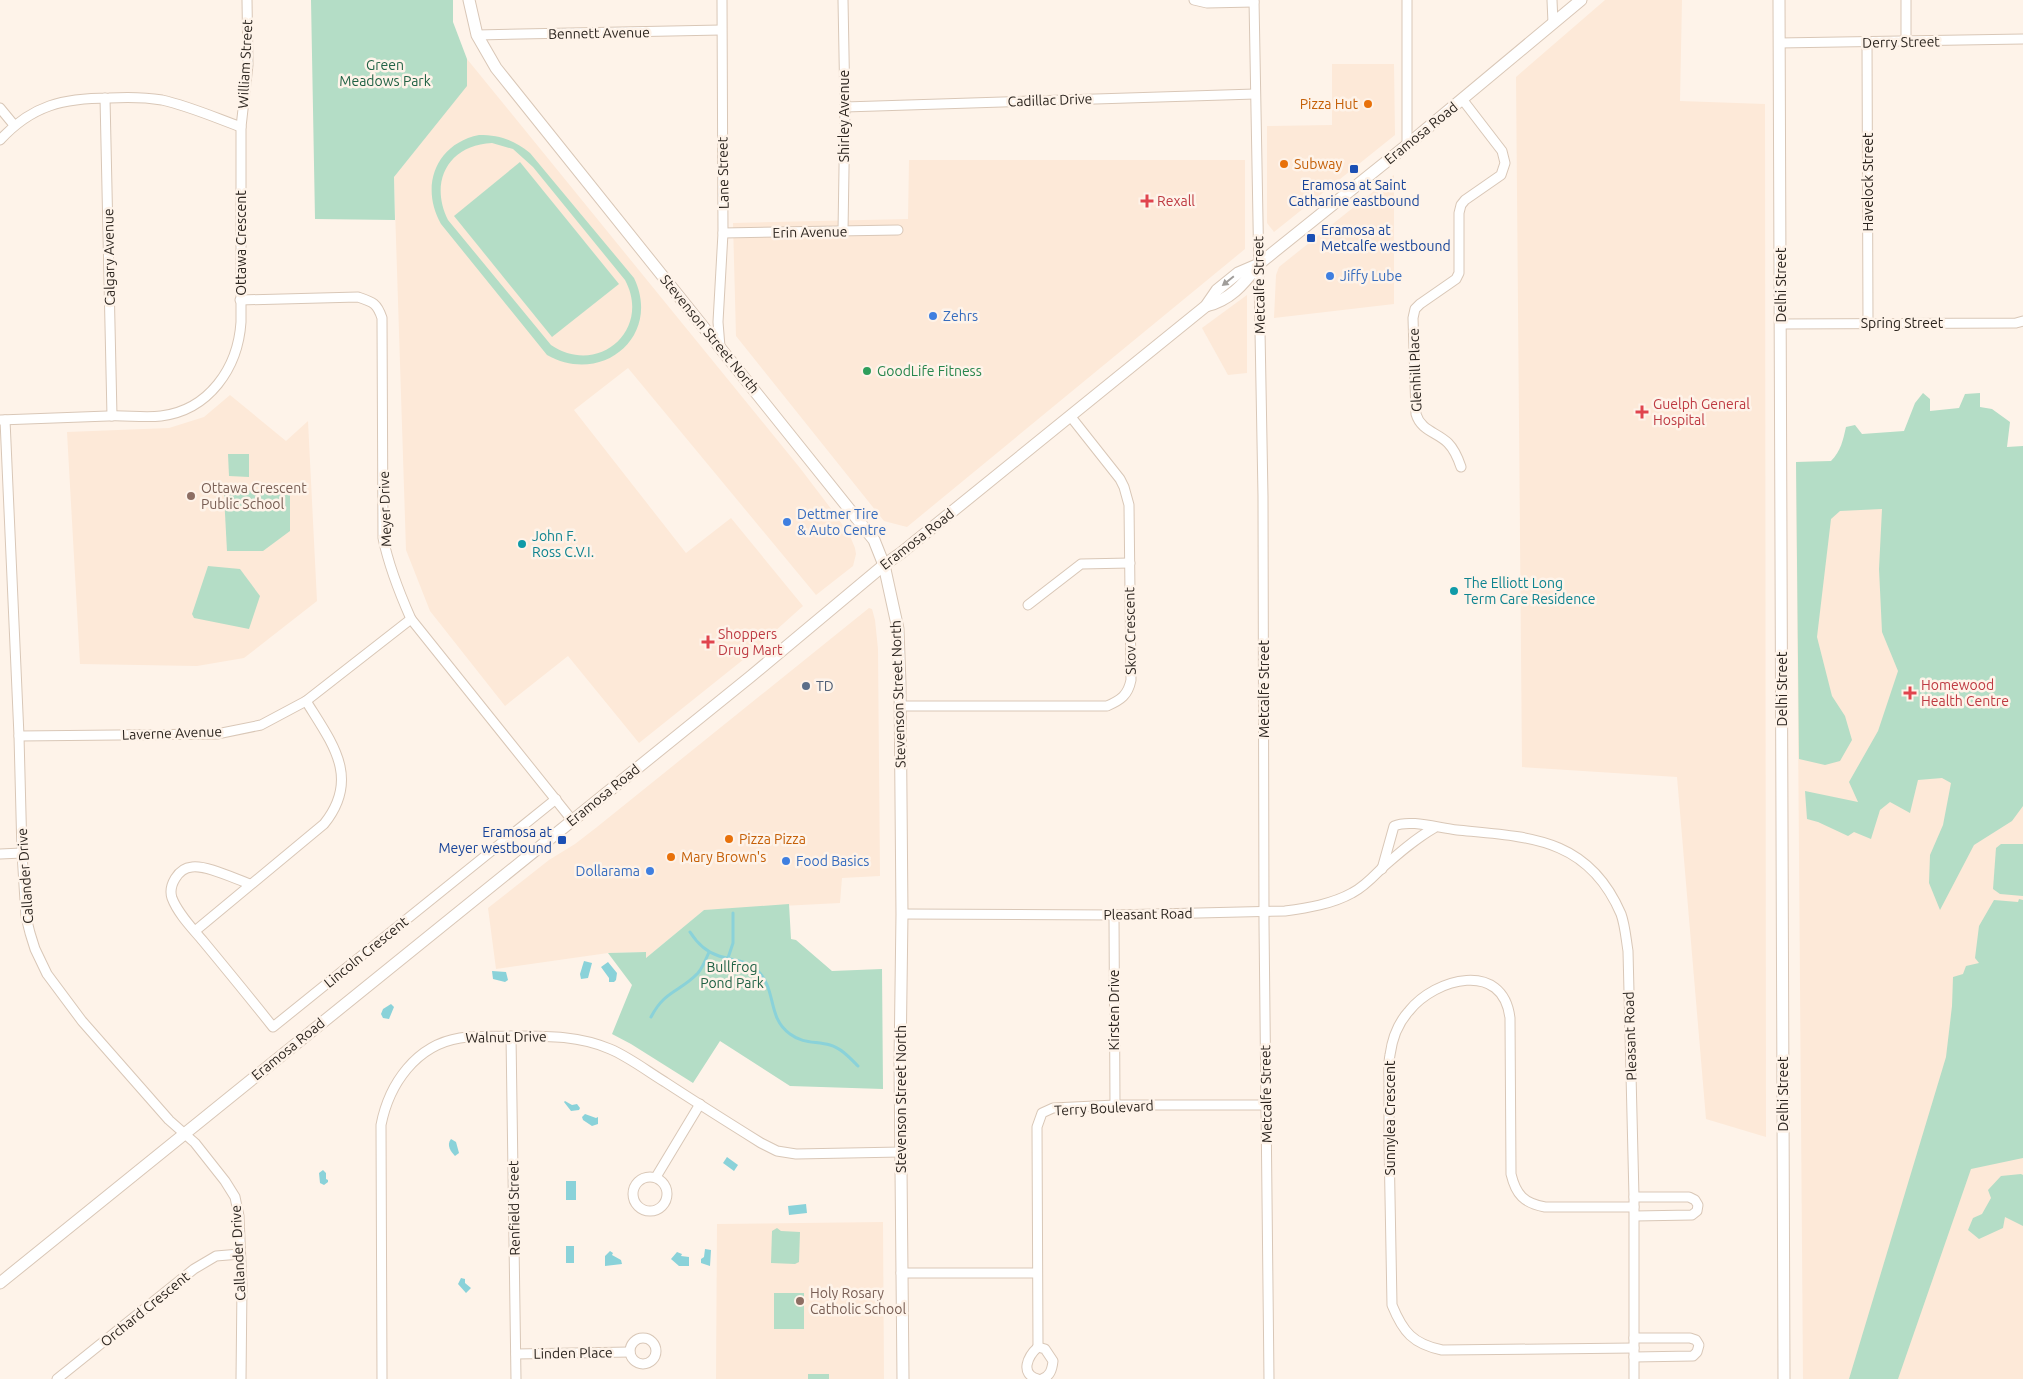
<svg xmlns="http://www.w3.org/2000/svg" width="2023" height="1379" font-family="Ubuntu,sans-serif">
<rect width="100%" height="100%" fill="#fef3e9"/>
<!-- built -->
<g fill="#fde9d8">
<path d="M 1605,0 L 1682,0 L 1680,101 L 1765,104 L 1766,1137 L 1706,1119 L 1677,777 L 1522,767 L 1516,77 Z"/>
<path d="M 467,59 L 800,468 L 835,514 L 850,536 L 855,548 L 856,554 L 853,566 L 816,595 L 628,368 L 574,410 L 686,553 L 731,518 L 803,606 L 744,659 L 639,743 L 568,656 L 505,706 L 430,611 L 406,550 L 394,177 L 466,86 Z"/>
<path d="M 1332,64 L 1394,64 L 1395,135 L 1274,232 L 1267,223 L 1267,126 L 1332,125 Z"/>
<path d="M 909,160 L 1245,160 L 1245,249 L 907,527 L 884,521 L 736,336 L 733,223 L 908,219 Z"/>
<path d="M 1394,175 L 1394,304 L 1274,318 L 1276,275 L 1279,267 Z"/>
<path d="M 1247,295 L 1247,373 L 1228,375 L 1202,328 Z"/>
<path d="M 230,395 L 286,441 L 308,421 L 317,601 L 244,658 L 197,666 L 80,664 L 67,432 L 169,428 L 204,417 Z"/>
<path d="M 2023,457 L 2023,1379 L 1803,1379 L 1796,462 Z"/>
<path d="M 869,608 L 872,609 L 875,620 L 878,649 L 880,876 L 842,878 L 840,903 L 704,910 L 645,959 L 646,952 L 608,953 L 496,969 L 488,908 L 549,860 L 575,844 L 597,827 Z"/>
<path d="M 883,1222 L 884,1379 L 716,1379 L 717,1224 Z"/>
</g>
<!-- green -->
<g fill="#b4ddc6" fill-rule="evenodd">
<path d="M 311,0 L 453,0 L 453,22 L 467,59 L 467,86 L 394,177 L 395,220 L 315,219 Z"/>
<path d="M 479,135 C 500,135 514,140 530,153 L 634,278 C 662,336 602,386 547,355 L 441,224 C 420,187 435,144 479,135 ZM 492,143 L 513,149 L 533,167 L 625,280 C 652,330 598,377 551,345 L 448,220 C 429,182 448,145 492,143 Z"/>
<path d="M 520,162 L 619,284 L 552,337 L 454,216 Z"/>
<path d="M 1923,393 L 1930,399 L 1930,411 L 1959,408 L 1965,394 L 1980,393 L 1980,407 L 1992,409 L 2010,422 L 2007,447 L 2023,446 L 2023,806 L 2012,821 L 1974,845 L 1940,910 L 1929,883 L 1930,855 L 1943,825 L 1951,783 L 1942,778 L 1918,780 L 1910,813 L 1890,802 L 1880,810 L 1871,839 L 1854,832 L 1848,836 L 1818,822 L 1807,819 L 1805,791 L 1858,802 L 1849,782 L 1878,731 L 1898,671 L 1882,632 L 1879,569 L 1882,509 L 1840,511 L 1831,519 L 1817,637 L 1832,696 L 1845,716 L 1852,740 L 1840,761 L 1825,765 L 1799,759 L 1796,462 L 1831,461 C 1841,451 1843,440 1846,427 L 1855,425 L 1862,434 L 1904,431 L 1915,403 Z"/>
<path d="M 228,454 L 249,454 L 249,477 L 229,476 Z"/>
<path d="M 290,490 L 290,531 L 263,551 L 227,551 L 224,495 L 227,491 Z"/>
<path d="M 208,566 L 240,569 L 260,596 L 249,629 L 194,618 L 192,614 Z"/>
<path d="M 2001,844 L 2023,844 L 2023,896 L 2000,894 L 1993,889 L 1996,848 Z"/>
<path d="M 2019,899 L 2023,900 L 2023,1158 L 1971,1169 L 1898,1379 L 1849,1379 L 1946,1057 L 1952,1006 L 1953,977 L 1963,974 L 1966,966 L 1979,963 L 1975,958 L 1979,926 L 1994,900 L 2018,902 Z"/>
<path d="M 789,904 L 791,939 L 796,940 L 832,971 L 882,969 L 883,1089 L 790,1086 L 720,1041 L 693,1083 L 631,1044 L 612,1034 L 632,985 L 608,953 L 646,952 L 646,958 L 704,910 Z"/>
<path d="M 2021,1174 L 2023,1175 L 2023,1226 L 2005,1217 L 2003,1228 L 1979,1239 L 1968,1230 L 1973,1218 L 1982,1214 L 1991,1198 L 1988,1190 L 2001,1176 Z"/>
<path d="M 777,1228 L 781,1231 L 800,1232 L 799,1262 L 795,1264 L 771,1263 L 772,1231 Z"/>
<rect x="774" y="1293" width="30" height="36"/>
<rect x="808" y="1374" width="21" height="5"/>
</g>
<!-- water -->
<g fill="#8ad2d9">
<path d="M 584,961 L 592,963 L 588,978 L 581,979 L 580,974 Z"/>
<path d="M 608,962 L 617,973 L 616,980 L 614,982 L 609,982 L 609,978 L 601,967 Z"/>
<path d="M 492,971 L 506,972 L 508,980 L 505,982 L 493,979 Z"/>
<path d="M 391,1004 L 394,1007 L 389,1019 L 383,1018 L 381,1014 L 383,1009 Z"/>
<path d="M 565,1101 L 572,1105 L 577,1104 L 580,1108 L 579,1110 L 571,1111 L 564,1102 Z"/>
<path d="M 585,1114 L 596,1118 L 598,1117 L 598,1124 L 592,1126 L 583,1120 L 582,1117 Z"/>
<path d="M 451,1139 L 456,1142 L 459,1153 L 455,1156 C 451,1152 446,1145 451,1139 Z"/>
<path d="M 727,1157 L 738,1165 L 734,1171 L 723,1163 Z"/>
<path d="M 323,1170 L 326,1173 L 326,1179 L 328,1180 L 328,1182 L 324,1185 L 320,1183 L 319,1173 Z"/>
<rect x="566" y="1181" width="10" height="19"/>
<path d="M 806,1204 L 807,1213 L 789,1215 L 788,1206 Z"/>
<rect x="566" y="1246" width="8" height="17"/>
<path d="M 705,1249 L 711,1250 L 710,1266 L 701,1263 L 701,1259 L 704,1257 Z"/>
<path d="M 610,1251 L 613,1253 L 612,1255 L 621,1260 L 622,1264 L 605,1266 L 605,1256 Z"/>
<path d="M 677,1252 L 682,1254 L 681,1256 L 689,1257 L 689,1266 L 679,1266 L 671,1259 Z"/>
<path d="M 461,1278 L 465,1279 L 465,1283 L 471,1288 L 466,1293 L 458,1284 Z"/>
</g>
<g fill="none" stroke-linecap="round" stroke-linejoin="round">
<!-- stream -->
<g stroke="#8ad2d9" stroke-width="3">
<path d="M 690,932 C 697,943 706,952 719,956 C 733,961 746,959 758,971 C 777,990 767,1018 790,1034 C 803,1044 816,1041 830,1045 C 841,1048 850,1058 858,1066"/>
<path d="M 728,958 L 733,943 L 733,913"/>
<path d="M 651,1017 C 665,990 680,992 698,973 C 703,967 706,959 709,952"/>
</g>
<!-- street casing -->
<g stroke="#d9c7b7" stroke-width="11">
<g id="street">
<path d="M 843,0 L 845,107 L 843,231"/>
<path d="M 1194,0 L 1207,3 L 1254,2"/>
<path d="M 1254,0 L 1263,496 L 1264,924 L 1269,1379"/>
<path d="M 1407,0 L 1407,145"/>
<path d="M 1552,0 L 1553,23"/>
<path d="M 1906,0 L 1906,41"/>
<path d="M 477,35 L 721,30"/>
<path d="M 1867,42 L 1868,323"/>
<path d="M 1779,43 L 2023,39"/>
<path d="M 105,98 L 112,416"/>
<path d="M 845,107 L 1255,94"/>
<path d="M 0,108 L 14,125"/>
<path d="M 0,140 C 32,105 64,98 109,98 C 127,97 144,97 162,100 C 189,106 216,118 241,127"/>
<path d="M 723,233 L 898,230"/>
<path d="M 240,300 L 358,297 C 373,302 377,303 382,318 L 383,538 C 389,567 399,592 411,619 L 572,820"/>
<path d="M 1781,324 L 2016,323 L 2023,321"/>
<path d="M 720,347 L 718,322 L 723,233 L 722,0"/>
<path d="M 0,420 C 36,419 72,417 108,416 C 125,415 144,418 161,416 C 209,410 238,368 241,322 L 241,127 L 248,65 L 247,0"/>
<path d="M 5,420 L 19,736 L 22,853 L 26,917 L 30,933 L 35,949 L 47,974 L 82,1021 L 169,1120 L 195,1143 L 225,1181 L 235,1197 L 239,1216 L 242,1286 L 241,1379"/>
<path d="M 1461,467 C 1458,458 1455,450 1448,443 C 1437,432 1421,431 1416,414 L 1413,318 L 1415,309 L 1420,304 L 1456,279 L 1459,273 L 1459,213 L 1461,205 L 1465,200 L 1501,175 L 1505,163 L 1502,151 L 1462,99"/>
<path d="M 1028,605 L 1081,564 L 1130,563"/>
<path d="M 901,706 L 1107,706 C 1121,700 1128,695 1131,680 L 1129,505 L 1124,487 L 1120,479 L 1071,417"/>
<path d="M 19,736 L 217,734 L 261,725 L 306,701 L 411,619"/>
<path d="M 0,854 L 22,853"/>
<path d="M 1382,869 L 1394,826 C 1410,819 1438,828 1457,830 C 1529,837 1588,837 1621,914 C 1625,925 1626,939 1628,951 L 1634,1197 L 1634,1379"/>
<path d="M 250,884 C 235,879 207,865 192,867 C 178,868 168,886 172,898 C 178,914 193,929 203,941 C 227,970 250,998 273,1027 L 556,799"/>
<path d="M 902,914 L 1114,915 L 1285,911 C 1308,908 1332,904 1352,893 C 1364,887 1373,877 1382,868 C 1399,853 1415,839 1434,828"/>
<path d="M 1114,915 L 1115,1105"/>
<path d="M 195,931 L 324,824 C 361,778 332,743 306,701"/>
<path d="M 511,1036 L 516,1379"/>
<circle cx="650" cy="1194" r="17"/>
<path d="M 656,1177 L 700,1104"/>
<path d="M 1634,1197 L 1689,1197 L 1695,1200 L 1698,1205 L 1697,1211 L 1692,1215 L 1635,1216"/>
<path d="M 901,1273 L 1037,1273"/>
<circle cx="643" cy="1351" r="13"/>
<path d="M 1038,1347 L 1037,1127 L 1042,1113 L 1053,1108 L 1115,1105 L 1266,1105"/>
<path d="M 1038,1347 L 1045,1349 L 1053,1361 C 1052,1370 1050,1376 1042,1379"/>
<path d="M 1634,1348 L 1442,1350 C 1413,1344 1403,1332 1392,1305 C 1391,1251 1390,1197 1389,1142 C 1389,1122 1389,1102 1389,1082 C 1389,1073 1388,1064 1390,1055 C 1392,1040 1398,1023 1409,1011 C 1435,978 1503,960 1510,1018 L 1511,1174 C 1516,1195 1524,1203 1545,1207 L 1634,1207"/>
<path d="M 516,1354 L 630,1352"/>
<path d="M 1634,1357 L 1693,1356 L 1697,1352 L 1699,1345 L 1696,1340 L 1690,1338 L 1634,1338"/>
<path d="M 57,1379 L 194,1269 L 216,1256 L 240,1254"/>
<path d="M 382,1379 L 381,1125 C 389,1084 416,1045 460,1038 C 478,1035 498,1037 517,1036 C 549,1036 580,1036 610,1049 C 629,1057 647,1071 665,1082 C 697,1103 729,1123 761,1143 L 777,1151 L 796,1154 L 901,1152"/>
<path d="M 1038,1379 C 1019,1374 1028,1356 1038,1347"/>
</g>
</g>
<!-- secondary casing -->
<g stroke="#d9c7b7" stroke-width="13">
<g id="secondary">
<path d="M 469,0 L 477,35 L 496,68 L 874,540 L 884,565 L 898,629 L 900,684 L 902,914 L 900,1063 L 903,1379"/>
<path d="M 1779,0 L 1784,1379"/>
<path d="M 1206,306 C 1230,300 1243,285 1258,265"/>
<path d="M 0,1283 L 750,677 L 884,565 L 901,553 L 1206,306 L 1217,290 L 1238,273 L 1259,264 L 1275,251 L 1407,145 L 1581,0"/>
</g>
</g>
<!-- street -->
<use href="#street" stroke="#fff" stroke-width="9"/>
<!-- secondary -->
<use href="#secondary" stroke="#fff" stroke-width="11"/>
</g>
<!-- one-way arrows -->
<defs><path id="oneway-solid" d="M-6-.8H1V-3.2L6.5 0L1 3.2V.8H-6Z" transform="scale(1.25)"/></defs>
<use fill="#a09d9a" href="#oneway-solid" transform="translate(1228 281) rotate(141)"/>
<!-- markers -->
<g fill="#e8710a" stroke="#fef3e9" stroke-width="2">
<circle cx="1368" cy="104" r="5"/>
<circle cx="1284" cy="164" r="5"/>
<circle cx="729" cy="839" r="5"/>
<circle cx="671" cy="857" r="5"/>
</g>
<g fill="#1a4fb4" stroke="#fef3e9" stroke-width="2">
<rect x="1349" y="164" width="10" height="10" rx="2.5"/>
<rect x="1306" y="233" width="10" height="10" rx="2.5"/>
<rect x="557" y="835" width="10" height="10" rx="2.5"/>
</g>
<g fill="#e0444e" stroke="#fef3e9" stroke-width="2">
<path d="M1144.5 193.5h5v5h5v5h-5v5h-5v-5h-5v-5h5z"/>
<path d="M1639.5 404.5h5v5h5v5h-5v5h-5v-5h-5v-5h5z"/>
<path d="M705.5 634.5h5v5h5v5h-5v5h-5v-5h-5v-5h5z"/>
<path d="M1907.5 685.5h5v5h5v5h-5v5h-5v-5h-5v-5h5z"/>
</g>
<g fill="#3f7fe0" stroke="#fef3e9" stroke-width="2">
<circle cx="1330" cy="276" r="5"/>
<circle cx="933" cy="316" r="5"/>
<circle cx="787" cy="522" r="5"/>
<circle cx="786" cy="861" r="5"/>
<circle cx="650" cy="871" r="5"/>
</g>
<circle fill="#2e9e5b" stroke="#fef3e9" stroke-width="2" cx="867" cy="371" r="5"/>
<g fill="#8d6e63" stroke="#fef3e9" stroke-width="2">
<circle cx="191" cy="496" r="5"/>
<circle cx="800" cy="1301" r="5"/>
</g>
<g fill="#0f9aa8" stroke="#fef3e9" stroke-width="2">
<circle cx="522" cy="544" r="5"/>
<circle cx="1454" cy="591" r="5"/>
</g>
<circle fill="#5c6f8a" stroke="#fef3e9" stroke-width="2" cx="806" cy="686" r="5"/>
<g text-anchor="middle" stroke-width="5" stroke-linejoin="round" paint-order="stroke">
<!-- street labels -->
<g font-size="14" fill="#2c251f" stroke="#fef3e9">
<text transform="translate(599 33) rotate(-1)" y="5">Bennett Avenue</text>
<text transform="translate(1901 42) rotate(-1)" y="5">Derry Street</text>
<text transform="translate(245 64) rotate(-87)" y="5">William Street</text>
<text transform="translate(1050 100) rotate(-2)" y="5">Cadillac Drive</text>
<text transform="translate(844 116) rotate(-90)" y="5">Shirley Avenue</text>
<text transform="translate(1421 133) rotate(-39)" y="5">Eramosa Road</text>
<text transform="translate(723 173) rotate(-91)" y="5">Lane Street</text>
<text transform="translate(1868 182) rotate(-90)" y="5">Havelock Street</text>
<text transform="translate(810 232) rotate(-1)" y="5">Erin Avenue</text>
<text transform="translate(241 243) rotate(-90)" y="5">Ottawa Crescent</text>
<text transform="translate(109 257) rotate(-91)" y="5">Calgary Avenue</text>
<text transform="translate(1259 285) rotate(-91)" y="5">Metcalfe Street</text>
<text transform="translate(1781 285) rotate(-90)" y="5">Delhi Street</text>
<text x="1902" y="328">Spring Street</text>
<text transform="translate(710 334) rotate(51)" y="5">Stevenson Street North</text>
<text transform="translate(1415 370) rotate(-92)" y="5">Glenhill Place</text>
<text transform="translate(385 509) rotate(-92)" y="5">Meyer Drive</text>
<text transform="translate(917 539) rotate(-38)" y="5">Eramosa Road</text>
<text transform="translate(1130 631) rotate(-91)" y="5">Skov Crescent</text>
<text transform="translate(1264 689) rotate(-90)" y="5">Metcalfe Street</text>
<text transform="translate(1782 689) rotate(-90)" y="5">Delhi Street</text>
<text transform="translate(898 694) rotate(-92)" y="5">Stevenson Street North</text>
<text transform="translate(172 733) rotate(-2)" y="5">Laverne Avenue</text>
<text transform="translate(603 795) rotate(-39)" y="5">Eramosa Road</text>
<text transform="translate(25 876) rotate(-94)" y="5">Callander Drive</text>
<text transform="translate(1148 914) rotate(-1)" y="5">Pleasant Road</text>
<text transform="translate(366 952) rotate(-39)" y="5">Lincoln Crescent</text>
<text transform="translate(1114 1010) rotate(-90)" y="5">Kirsten Drive</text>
<text transform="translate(1630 1036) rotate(-92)" y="5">Pleasant Road</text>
<text transform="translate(506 1037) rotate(-1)" y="5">Walnut Drive</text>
<text transform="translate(288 1049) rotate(-39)" y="5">Eramosa Road</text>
<text transform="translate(1266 1094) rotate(-91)" y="5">Metcalfe Street</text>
<text transform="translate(1783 1094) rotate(-90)" y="5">Delhi Street</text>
<text transform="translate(901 1099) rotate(-90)" y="5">Stevenson Street North</text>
<text transform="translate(1104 1108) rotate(-3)" y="5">Terry Boulevard</text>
<text transform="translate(1390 1118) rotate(-90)" y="5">Sunnylea Crescent</text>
<text transform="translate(514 1208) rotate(-91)" y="5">Renfield Street</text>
<text transform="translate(238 1253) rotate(-93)" y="5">Callander Drive</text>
<text transform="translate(145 1309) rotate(-39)" y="5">Orchard Crescent</text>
<text transform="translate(573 1353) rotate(-1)" y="5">Linden Place</text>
</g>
<!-- park labels -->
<g font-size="14" fill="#216245" stroke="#fef3e9">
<text x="385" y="70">Green<tspan x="385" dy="16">Meadows Park</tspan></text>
<text x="732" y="972">Bullfrog<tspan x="732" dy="16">Pond Park</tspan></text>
</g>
<!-- food labels -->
<g font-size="14" fill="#c56008" stroke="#fef3e9" text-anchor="start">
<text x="1358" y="109" text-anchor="end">Pizza Hut</text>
<text x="1294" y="169">Subway</text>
<text x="739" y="844">Pizza Pizza</text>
<text x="681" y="862">Mary Brown's</text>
</g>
<!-- transit labels -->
<g font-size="14" fill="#164399" stroke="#fef3e9">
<text x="1354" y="190">Eramosa at Saint<tspan x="1354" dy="16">Catharine eastbound</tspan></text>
<text x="1321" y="235" text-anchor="start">Eramosa at<tspan x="1321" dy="16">Metcalfe westbound</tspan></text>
<text x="552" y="837" text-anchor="end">Eramosa at<tspan x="552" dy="16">Meyer westbound</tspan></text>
</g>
<!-- health labels -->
<g font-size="14" fill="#be3a42" stroke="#fef3e9" text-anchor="start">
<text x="1157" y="206">Rexall</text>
<text x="1653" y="409">Guelph General<tspan x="1653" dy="16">Hospital</tspan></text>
<text x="718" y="639">Shoppers<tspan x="718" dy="16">Drug Mart</tspan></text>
<text x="1921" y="690">Homewood<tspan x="1921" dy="16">Health Centre</tspan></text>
</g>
<!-- shop labels -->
<g font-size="14" fill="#366cbe" stroke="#fef3e9" text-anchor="start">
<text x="1340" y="281">Jiffy Lube</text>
<text x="943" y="321">Zehrs</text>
<text x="797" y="519">Dettmer Tire<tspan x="797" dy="16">&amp; Auto Centre</tspan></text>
<text x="796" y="866">Food Basics</text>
<text x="640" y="876" text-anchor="end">Dollarama</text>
</g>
<!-- leisure labels -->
<g font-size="14" fill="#27864d" stroke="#fef3e9" text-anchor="start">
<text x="877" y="376">GoodLife Fitness</text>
</g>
<!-- education labels -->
<g font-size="14" fill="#785e54" stroke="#fef3e9" text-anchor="start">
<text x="201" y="493">Ottawa Crescent<tspan x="201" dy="16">Public School</tspan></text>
<text x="810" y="1298">Holy Rosary<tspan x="810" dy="16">Catholic School</tspan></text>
</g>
<!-- culture labels -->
<g font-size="14" fill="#0d838f" stroke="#fef3e9" text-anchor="start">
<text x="532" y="541">John F.<tspan x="532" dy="16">Ross C.V.I.</tspan></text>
<text x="1464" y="588">The Elliott Long<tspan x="1464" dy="16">Term Care Residence</tspan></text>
</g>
<!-- service labels -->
<g font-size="14" fill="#4e5e75" stroke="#fef3e9" text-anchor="start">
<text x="816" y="691">TD</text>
</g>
</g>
</svg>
